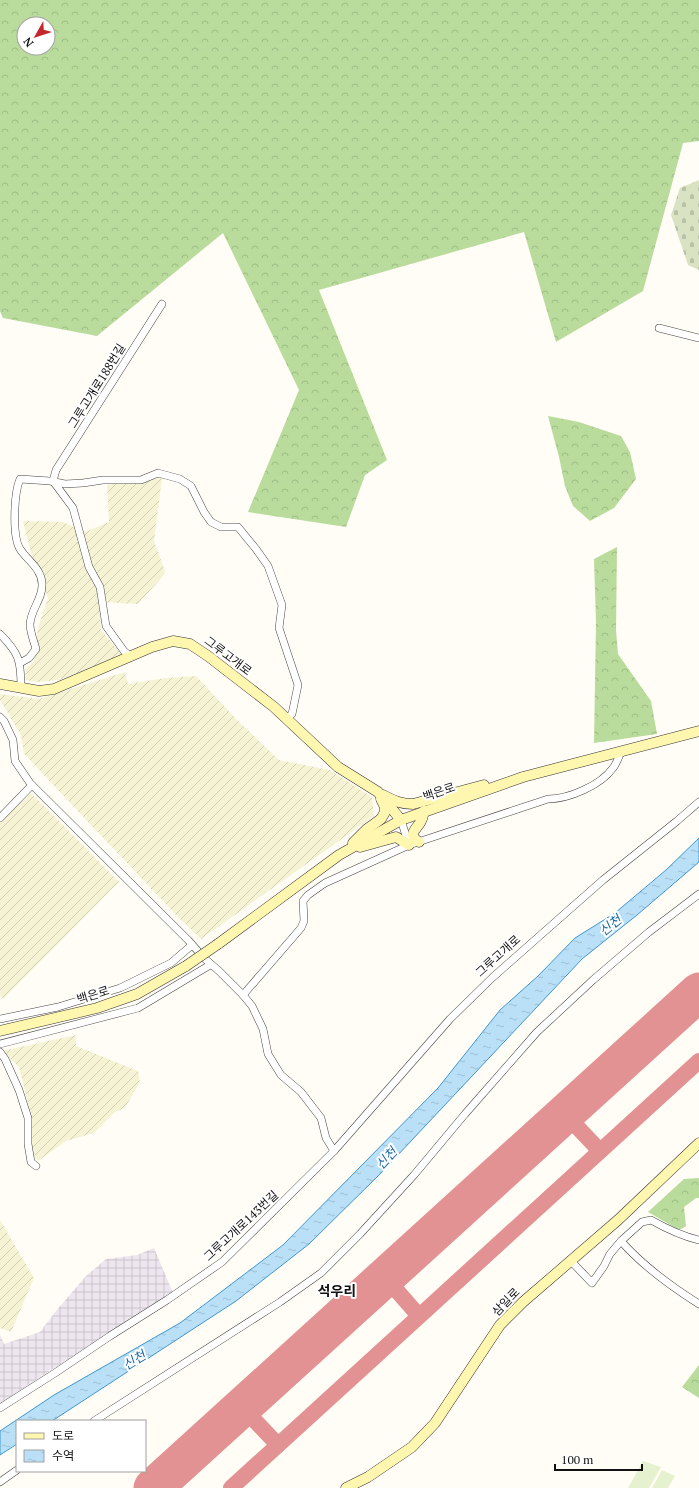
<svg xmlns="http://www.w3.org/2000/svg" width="699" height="1488" font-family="'PT Serif','Noto Sans KR',serif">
<defs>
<pattern id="industrial-grid" width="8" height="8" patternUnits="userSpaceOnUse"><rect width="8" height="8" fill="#eee6ef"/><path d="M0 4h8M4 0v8" fill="none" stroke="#cbc4cc"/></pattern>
<pattern id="farmland-furrows" width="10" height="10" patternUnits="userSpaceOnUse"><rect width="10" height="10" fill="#f6f3d4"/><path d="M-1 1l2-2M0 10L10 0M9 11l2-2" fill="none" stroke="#d2cfb5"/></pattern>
<pattern id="forest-crowns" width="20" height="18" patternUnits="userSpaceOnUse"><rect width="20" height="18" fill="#b9dc9c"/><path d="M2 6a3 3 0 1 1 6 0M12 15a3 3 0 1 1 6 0" fill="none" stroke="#9ebc85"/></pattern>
<pattern id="cemetery-stones" width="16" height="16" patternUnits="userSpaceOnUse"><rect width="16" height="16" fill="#d9e3c4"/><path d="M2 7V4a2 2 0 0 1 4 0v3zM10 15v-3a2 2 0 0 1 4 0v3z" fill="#b9c2a7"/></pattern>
<pattern id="water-ripples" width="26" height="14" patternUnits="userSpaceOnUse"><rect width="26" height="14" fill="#b9e0f7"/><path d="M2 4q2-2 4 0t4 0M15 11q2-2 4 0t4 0" fill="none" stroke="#9ebfd3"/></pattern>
</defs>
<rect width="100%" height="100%" fill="#fffdf5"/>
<!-- industrial -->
<path fill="url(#industrial-grid)" d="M 154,1248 L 173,1293 L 132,1317 L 87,1347 L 0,1403 L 0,1335 L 4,1344 L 40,1332 L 56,1311 L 86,1276 L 106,1259 L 137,1255 Z"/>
<!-- farmland -->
<g fill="url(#farmland-furrows)">
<path d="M 162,478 L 154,541 L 165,571 L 164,575 L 138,604 L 99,602 L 101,630 L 123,656 L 59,680 L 38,682 L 26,680 L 25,669 L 34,661 L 38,628 L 48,598 L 31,553 L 23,521 L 63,522 L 85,532 L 109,522 L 107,485 Z"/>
<path d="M 125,672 L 128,684 L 166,678 L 196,676 L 237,720 L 279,760 L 330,770 L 372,797 L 374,816 L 201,939 L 179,918 L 24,754 L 21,735 L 0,700 L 0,694 L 39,699 Z"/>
<path d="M 31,793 L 119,882 L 3,999 L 0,996 L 0,822 Z"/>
<path d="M 76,1035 L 76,1046 L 138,1071 L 140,1082 L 125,1108 L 115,1112 L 94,1133 L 66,1141 L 38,1161 L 32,1152 L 32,1119 L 19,1067 L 2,1051 Z"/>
<path d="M 0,1220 L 34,1278 L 11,1332 L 0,1328 Z"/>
</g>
<!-- forest -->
<g fill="url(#forest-crowns)" fill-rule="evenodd">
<path d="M 0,0 L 699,0 L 699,141 L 683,143 L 643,291 L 556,342 L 524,232 L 319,290 L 387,460 L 365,475 L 346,527 L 248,512 L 299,390 L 223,233 L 97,336 L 3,318 L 0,311 ZM 24,24 L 48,24 L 48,48 L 24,48 Z"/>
<path d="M 548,416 L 579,422 L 621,436 L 630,452 L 636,479 L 614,508 L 590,521 L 573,506 L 565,486 L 559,457 Z"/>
<path d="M 617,547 L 616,630 L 618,654 L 651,701 L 657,734 L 594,743 L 596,622 L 594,559 Z"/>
<path d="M 699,1178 L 699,1198 L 696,1198 L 684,1207 L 686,1226 L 679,1230 L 648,1212 L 684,1179 Z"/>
<path d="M 699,1365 L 699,1398 L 682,1387 Z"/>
</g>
<!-- cemetery -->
<path fill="url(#cemetery-stones)" d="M 699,180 L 699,270 L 688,265 L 671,215 L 680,188 Z"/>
<!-- pitch -->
<g fill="#e6f2cf">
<path d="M 643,1461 L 661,1467 L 649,1488 L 628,1488 Z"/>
<path d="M 662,1470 L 675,1476 L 668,1488 L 652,1488 Z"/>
</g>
<!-- water -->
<path fill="url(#water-ripples)" stroke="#3f96cf" d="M 699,838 L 699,862 L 637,915 L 582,959 L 381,1173 L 309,1244 L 236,1301 L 52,1421 L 17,1421 L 17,1444 L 0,1455 L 0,1431 L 54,1395 L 180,1323 L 283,1245 L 438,1088 L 500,1010 L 538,976 L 575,938 L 615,913 L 666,870 Z"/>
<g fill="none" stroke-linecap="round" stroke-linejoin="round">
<!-- taxiway -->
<g stroke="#e29292" stroke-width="16">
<path d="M 565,1114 L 600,1151"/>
<path d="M 385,1277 L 419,1316"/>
<path d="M 242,1407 L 278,1445"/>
<path d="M 231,1488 L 699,1061"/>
</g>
<!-- runway -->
<path stroke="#e29292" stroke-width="39" d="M 153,1488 L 699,992"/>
<!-- street casing -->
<g stroke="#444" stroke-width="8">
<g id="street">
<path d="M 659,328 L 699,338"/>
<path d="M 0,634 C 19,653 21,661 21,687"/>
<path d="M 131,657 L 124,651 L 106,626 L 100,587 L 89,567 L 73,508 L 53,481 L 56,470 L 162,304"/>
<path d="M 20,663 L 29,658 L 36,649 C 34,642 30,631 30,625 C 30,610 43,599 42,584 C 42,569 27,560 20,549 C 12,536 14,493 20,479 L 50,481 L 65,484 L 83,483 L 103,480 L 141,480 L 158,473 L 180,479 L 191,486 L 204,512 L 211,522 L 221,527 L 238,527 L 256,549 L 268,566 L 282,605 L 279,628 L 298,685 L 292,714 L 286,719"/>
<path d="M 0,717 L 4,721 L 13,740 L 15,761 L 30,783 L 188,940 L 204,958 L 219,971 L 243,995 L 252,1006 L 263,1029 L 268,1054 L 281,1075 L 301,1092 L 321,1118 L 326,1138 L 334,1151"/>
<path d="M 0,818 L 32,785"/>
<path d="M 401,820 L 409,845"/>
<path d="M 243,995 L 301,928 L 304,921 L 303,901 L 308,895 L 325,883 L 409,845 L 548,799 C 569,799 601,785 613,768 C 617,763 619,757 621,751"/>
<path d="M 0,1019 L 58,1007 L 120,988 L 171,963 L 192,945"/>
<path d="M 0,1044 L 138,1008 L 210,965"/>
<path d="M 0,1052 L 5,1059 L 19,1090 L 28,1118 L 28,1144 L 31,1162 L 36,1166"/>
<path d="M 621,1241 C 642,1265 672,1287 699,1304"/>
<path d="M 570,1260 L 592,1283 L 604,1266 L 610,1254 L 621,1241 L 642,1222 L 651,1220 C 667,1229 681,1236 699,1240"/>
<path d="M 0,1408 L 55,1373 L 110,1336 L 167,1300 L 222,1262 L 334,1151 L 450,1019 L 493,977 L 603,880 L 677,821 L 699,802"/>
<path d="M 94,1421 L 280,1302 L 321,1273 L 360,1234 L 414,1175 L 465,1114 L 537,1032 L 593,980 L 649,932 L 699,894"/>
<path d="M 0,1482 L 17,1470"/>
</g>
</g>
<!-- secondary casing -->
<g stroke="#333" stroke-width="11">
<g id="secondary">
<path d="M 0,684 L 39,691 L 54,689 L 152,647 L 173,641 L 190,644 L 208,656 L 274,707 L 338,767 L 378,792 L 401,820"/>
<path d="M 383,795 C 394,801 401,804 413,804 L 484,785"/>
<path d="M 419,842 C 406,834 418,828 421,821 C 423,818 423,814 424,811"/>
<path d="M 353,843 L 367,829 L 381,819 L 385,812 L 385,807 L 381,799"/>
<path d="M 360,847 L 396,837 L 409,845"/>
<path d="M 218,944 L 339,855 L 401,820 L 523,777 L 699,731"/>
<path d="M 0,1031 L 97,1008 L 137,994 L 186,966"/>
<path d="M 346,1488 L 368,1477 L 412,1447 L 435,1423 L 500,1325 L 523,1302 L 618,1220 L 699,1143"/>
</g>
</g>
<!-- street -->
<use href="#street" stroke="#fff" stroke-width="7"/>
<!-- secondary -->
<use href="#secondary" stroke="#fff6b0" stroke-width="10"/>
<!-- secondary-bridge casing -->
<g stroke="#333" stroke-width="11" stroke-linecap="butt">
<path id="secondary-bridge" d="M 186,966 L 218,944"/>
</g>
<!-- secondary-bridge -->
<use href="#secondary-bridge" stroke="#fff6b0" stroke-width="10"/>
</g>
<g text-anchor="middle" stroke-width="4" stroke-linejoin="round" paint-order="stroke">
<!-- street labels -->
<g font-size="12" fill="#111" stroke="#fff">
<text transform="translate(97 386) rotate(-58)" y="4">그루고개로188번길</text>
<text transform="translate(228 656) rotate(37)" y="4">그루고개로</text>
<text transform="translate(439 792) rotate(-19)" y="4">백은로</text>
<text transform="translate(498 956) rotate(-42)" y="4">그루고개로</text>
<text transform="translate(93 995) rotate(-17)" y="4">백은로</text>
<text transform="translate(241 1226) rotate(-43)" y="4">그루고개로143번길</text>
<text transform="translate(506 1302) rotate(-46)" y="4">삼일로</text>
</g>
<!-- water labels -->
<g font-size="13" font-style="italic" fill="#1768a6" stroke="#fff">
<text transform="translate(610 925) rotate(-39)" y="5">신천</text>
<text transform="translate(386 1158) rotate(-47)" y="5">신천</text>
<text transform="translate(134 1360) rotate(-32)" y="5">신천</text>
</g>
<!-- quarter labels -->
<g font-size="14" font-weight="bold" fill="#111" stroke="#fff">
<text x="337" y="1296">석우리</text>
</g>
</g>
<!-- legend -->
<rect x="16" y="1420" width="130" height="52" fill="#ffffff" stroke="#a0a0a0"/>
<rect x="24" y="1433" width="20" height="6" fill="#fff6b0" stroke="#a0a0a0"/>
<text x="52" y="1440" font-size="12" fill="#111111">도로</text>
<rect x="24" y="1450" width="20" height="12" fill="url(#water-ripples)" stroke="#a0a0a0"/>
<text x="52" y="1460" font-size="12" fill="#111111">수역</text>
<!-- north arrow -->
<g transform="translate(36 36) rotate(231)"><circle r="19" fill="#ffffff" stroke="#a0a0a0"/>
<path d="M0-3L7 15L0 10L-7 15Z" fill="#c4262e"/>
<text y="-6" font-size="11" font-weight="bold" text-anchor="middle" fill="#111111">N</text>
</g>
<!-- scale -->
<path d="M555 1464v6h87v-6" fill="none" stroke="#111111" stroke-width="2"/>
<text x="561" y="1464" font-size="12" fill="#111111" stroke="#ffffff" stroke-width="3" paint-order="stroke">100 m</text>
</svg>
